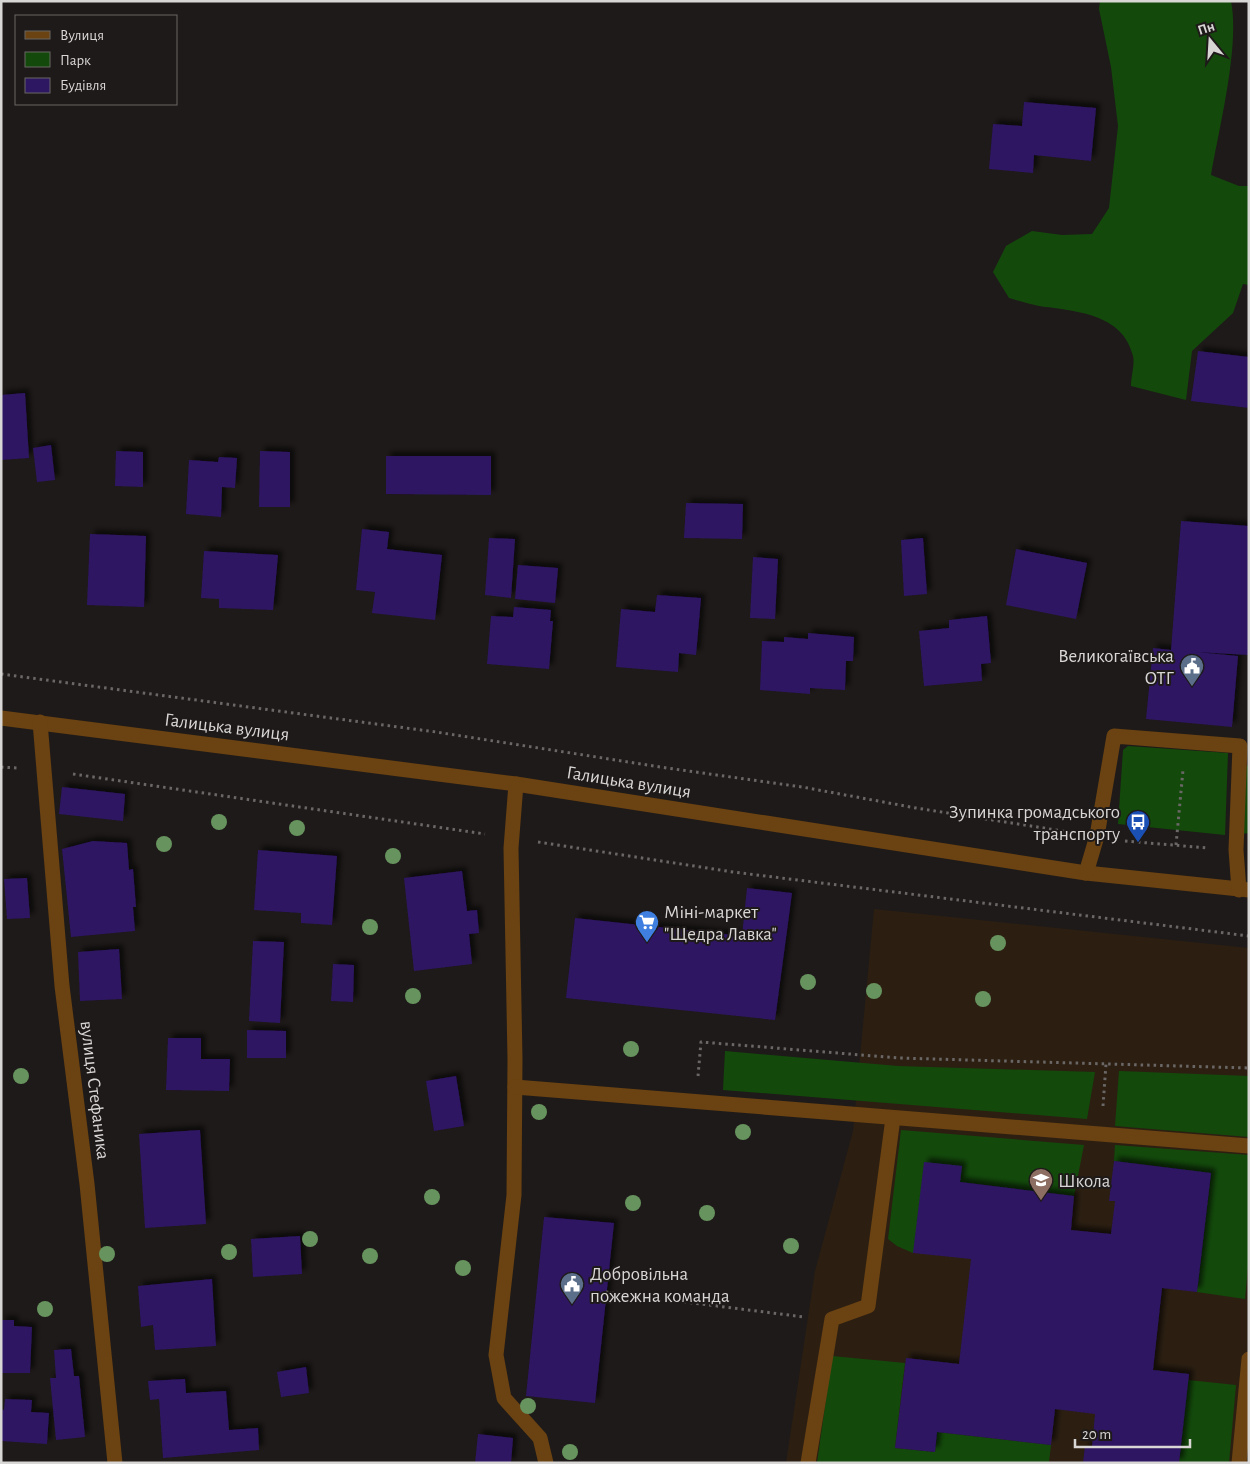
<svg xmlns="http://www.w3.org/2000/svg" width="1250" height="1464" font-family="'Alegreya Sans',sans-serif">
<defs>
<filter id="shadow"><feDropShadow dx="4.5" dy="-4.5" stdDeviation="2.5" flood-color="#0009"/></filter>
</defs>
<rect width="100%" height="100%" fill="#1e1a19"/>
<!-- education -->
<path fill="#2c1f12" d="M 874,909 L 1249,948 L 1249,1463 L 786,1463 L 815,1271 L 853,1131 Z"/>
<!-- green -->
<g fill="#134a0b">
<path d="M 1100,1 L 1231,1 C 1240,46 1219,128 1211,175 L 1239,186 L 1249,186 L 1249,285 L 1243,284 L 1233,313 L 1192,351 L 1186,400 L 1131,386 C 1131,377 1135,364 1133,356 C 1123,313 1074,311 1039,306 C 1029,304 1019,301 1009,298 L 993,272 L 1006,246 L 1032,231 L 1062,235 L 1092,234 L 1109,208 L 1118,126 L 1111,67 L 1099,9 Z"/>
<path d="M 1128,746 L 1228,753 L 1225,835 L 1118,824 L 1123,750 Z"/>
<path d="M 1249,764 L 1249,833 L 1241,834 L 1234,778 Z"/>
<path d="M 725,1051 L 898,1066 L 1095,1072 L 1087,1119 L 723,1090 Z"/>
<path d="M 1119,1071 L 1249,1076 L 1249,1137 L 1115,1126 Z"/>
<path d="M 901,1130 L 1084,1145 L 1074,1196 L 960,1182 L 913,1253 L 897,1246 L 888,1239 Z"/>
<path d="M 1115,1145 L 1249,1155 L 1249,1256 L 1245,1299 L 1197,1292 L 1211,1173 L 1114,1161 Z"/>
<path d="M 832,1356 L 905,1363 L 895,1448 L 935,1452 L 937,1432 L 1051,1445 L 1049,1462 L 1055,1463 L 817,1463 Z"/>
<path d="M 1188,1380 L 1236,1385 L 1229,1463 L 1179,1463 Z"/>
</g>
<!-- building -->
<g fill="#2d1662" filter="url(#shadow)">
<path d="M 1024,102 L 1096,108 L 1091,161 L 1034,155 L 1033,173 L 989,169 L 993,124 L 1022,126 Z"/>
<path d="M 1198,351 L 1249,357 L 1249,408 L 1191,401 Z"/>
<path d="M 25,393 L 29,458 L 1,460 L 1,395 Z"/>
<path d="M 51,445 L 55,480 L 37,482 L 33,448 Z"/>
<path d="M 116,451 L 143,452 L 143,487 L 115,486 Z"/>
<path d="M 260,451 L 290,452 L 290,507 L 259,507 Z"/>
<path d="M 386,456 L 491,456 L 491,495 L 386,494 Z"/>
<path d="M 219,457 L 237,458 L 235,488 L 222,487 L 221,517 L 186,514 L 189,460 L 218,462 Z"/>
<path d="M 686,503 L 743,504 L 742,539 L 684,538 Z"/>
<path d="M 1181,521 L 1249,526 L 1249,655 L 1196,652 L 1238,656 L 1232,727 L 1146,719 L 1153,648 L 1171,650 Z"/>
<path d="M 362,529 L 389,532 L 387,549 L 442,555 L 435,620 L 372,613 L 375,592 L 356,590 Z"/>
<path d="M 90,534 L 146,536 L 144,607 L 87,605 Z"/>
<path d="M 489,538 L 515,539 L 511,598 L 485,595 Z"/>
<path d="M 923,538 L 927,594 L 904,596 L 901,540 Z"/>
<path d="M 1016,549 L 1087,563 L 1076,619 L 1006,605 Z"/>
<path d="M 204,551 L 278,555 L 273,610 L 219,608 L 219,599 L 201,598 Z"/>
<path d="M 753,557 L 778,559 L 775,619 L 750,618 Z"/>
<path d="M 518,565 L 558,568 L 555,603 L 515,599 Z"/>
<path d="M 657,595 L 701,598 L 696,655 L 679,653 L 678,672 L 616,667 L 621,609 L 655,612 Z"/>
<path d="M 514,607 L 551,610 L 550,621 L 553,621 L 549,669 L 487,664 L 491,616 L 513,617 Z"/>
<path d="M 987,616 L 991,663 L 981,664 L 982,681 L 924,686 L 919,631 L 949,628 L 949,620 Z"/>
<path d="M 808,633 L 854,637 L 853,661 L 846,661 L 845,690 L 810,688 L 810,694 L 760,690 L 762,641 L 784,642 L 784,637 L 808,639 Z"/>
<path d="M 62,787 L 125,794 L 123,821 L 59,814 Z"/>
<path d="M 93,841 L 127,843 L 129,870 L 133,869 L 136,907 L 133,907 L 135,931 L 71,937 L 62,849 Z"/>
<path d="M 258,850 L 337,856 L 332,925 L 301,923 L 301,913 L 254,910 Z"/>
<path d="M 462,871 L 467,911 L 477,910 L 479,933 L 469,934 L 472,964 L 414,971 L 404,878 Z"/>
<path d="M 27,878 L 30,918 L 7,919 L 4,879 Z"/>
<path d="M 747,888 L 792,893 L 775,1020 L 566,998 L 575,918 L 742,936 Z"/>
<path d="M 253,941 L 284,942 L 280,1023 L 249,1021 Z"/>
<path d="M 119,949 L 122,999 L 80,1001 L 78,952 Z"/>
<path d="M 333,964 L 354,965 L 353,1002 L 331,1001 Z"/>
<path d="M 247,1030 L 286,1031 L 286,1058 L 247,1058 Z"/>
<path d="M 168,1038 L 201,1038 L 201,1059 L 230,1059 L 229,1091 L 166,1090 Z"/>
<path d="M 456,1076 L 464,1126 L 434,1131 L 426,1081 Z"/>
<path d="M 200,1130 L 206,1224 L 145,1228 L 139,1134 Z"/>
<path d="M 1114,1161 L 1211,1173 L 1197,1292 L 1162,1288 L 1153,1370 L 1189,1374 L 1179,1463 L 1083,1463 L 1085,1446 L 1092,1447 L 1095,1414 L 1055,1409 L 1051,1445 L 937,1432 L 935,1452 L 895,1448 L 906,1358 L 959,1364 L 971,1259 L 913,1253 L 924,1162 L 962,1166 L 960,1182 L 1074,1196 L 1071,1230 L 1111,1234 L 1115,1201 L 1109,1201 Z"/>
<path d="M 544,1217 L 614,1223 L 595,1403 L 526,1396 Z"/>
<path d="M 300,1236 L 302,1274 L 253,1277 L 251,1239 Z"/>
<path d="M 212,1279 L 216,1346 L 155,1350 L 153,1325 L 141,1327 L 138,1286 Z"/>
<path d="M 1,1320 L 14,1320 L 14,1326 L 32,1327 L 30,1373 L 1,1373 Z"/>
<path d="M 71,1349 L 74,1376 L 79,1376 L 85,1437 L 56,1440 L 50,1378 L 56,1378 L 54,1350 Z"/>
<path d="M 306,1367 L 309,1393 L 281,1397 L 277,1372 Z"/>
<path d="M 185,1379 L 186,1393 L 226,1391 L 229,1430 L 258,1428 L 259,1450 L 163,1458 L 159,1399 L 150,1400 L 148,1381 Z"/>
<path d="M 5,1399 L 32,1400 L 31,1412 L 49,1413 L 47,1444 L 1,1441 L 1,1409 L 4,1410 Z"/>
<path d="M 478,1434 L 513,1438 L 511,1463 L 475,1463 Z"/>
</g>
<g fill="none" stroke-linecap="round" stroke-linejoin="round">
<!-- path -->
<g stroke="#6a6766" stroke-width="3" stroke-dasharray="2.5 4" stroke-linecap="butt">
<path d="M 1,674 L 436,732 L 667,768 L 802,787 L 916,808 L 1069,832"/>
<path d="M 1,767 L 17,768"/>
<path d="M 73,774 L 485,834"/>
<path d="M 1125,841 L 1208,848"/>
<path d="M 538,842 L 733,872 L 1249,936"/>
<path d="M 1176,845 L 1183,770"/>
<path d="M 698,1076 L 701,1042 L 899,1058 L 1249,1068"/>
<path d="M 1103,1106 L 1106,1064"/>
<path d="M 606,1292 L 804,1317"/>
</g>
<!-- minor -->
<g stroke="#6b4211" stroke-width="15">
<path d="M 1,718 L 516,784 L 1086,873 L 1249,890"/>
<path d="M 40,722 L 62,986 L 87,1184 L 115,1463"/>
<path d="M 516,784 L 511,848 L 515,1059 L 514,1195 L 496,1355 L 504,1398 L 540,1438 L 546,1463"/>
<path d="M 1086,873 L 1097,836 L 1114,736 L 1240,746 L 1236,850 L 1239,890"/>
<path d="M 515,1087 L 1249,1146"/>
<path d="M 808,1463 L 832,1319 L 868,1306 L 893,1118"/>
<path d="M 1239,1463 L 1249,1359"/>
</g>
</g>
<!-- trees -->
<g fill="#67945e">
<circle cx="219" cy="822" r="8"/>
<circle cx="297" cy="828" r="8"/>
<circle cx="164" cy="844" r="8"/>
<circle cx="393" cy="856" r="8"/>
<circle cx="370" cy="927" r="8"/>
<circle cx="998" cy="943" r="8"/>
<circle cx="808" cy="982" r="8"/>
<circle cx="874" cy="991" r="8"/>
<circle cx="413" cy="996" r="8"/>
<circle cx="983" cy="999" r="8"/>
<circle cx="631" cy="1049" r="8"/>
<circle cx="21" cy="1076" r="8"/>
<circle cx="539" cy="1112" r="8"/>
<circle cx="743" cy="1132" r="8"/>
<circle cx="432" cy="1197" r="8"/>
<circle cx="633" cy="1203" r="8"/>
<circle cx="707" cy="1213" r="8"/>
<circle cx="310" cy="1239" r="8"/>
<circle cx="791" cy="1246" r="8"/>
<circle cx="229" cy="1252" r="8"/>
<circle cx="107" cy="1254" r="8"/>
<circle cx="370" cy="1256" r="8"/>
<circle cx="463" cy="1268" r="8"/>
<circle cx="45" cy="1309" r="8"/>
<circle cx="528" cy="1406" r="8"/>
<circle cx="570" cy="1452" r="8"/>
</g>
<!-- icons -->
<defs>
<g id="civic-pin" transform="scale(1.25)"><path d="M0 17L-7.5 6A9.5 9.5 0 1 1 7.5 6Z" fill="#5c6f8a" stroke="#1e1a19"/><path d="M-.6-6.5H3V-4.5H.6V-3L4-1V1h2V6H-6V1h2V-1L-.6-3ZM-1.2 2.5V6h2.4V2.5Z" fill="#fff"/></g>
<g id="bus-pin" transform="scale(1.25)"><path d="M0 17L-7.5 6A9.5 9.5 0 1 1 7.5 6Z" fill="#1a4fb4" stroke="#1e1a19"/><path d="M-5-6H5V4H4V6H2V4H-2V6H-4V4H-5ZM-3.5-4V0h7V-4ZM-3.5 1.2v1.5H-2V1.2ZM2 1.2v1.5H3.5V1.2Z" fill="#fff"/></g>
<g id="supermarket-pin" transform="scale(1.25)"><path d="M0 17L-7.5 6A9.5 9.5 0 1 1 7.5 6Z" fill="#3f7fe0" stroke="#1e1a19"/><path d="M-6-5.5h2.5l.6 2H6L4.5 2H-2.5L-4.4-4H-6ZM-1.5 3.2a1.3 1.3 0 1 0 .1 0ZM3 3.2a1.3 1.3 0 1 0 .1 0Z" fill="#fff"/></g>
<g id="school-pin" transform="scale(1.25)"><path d="M0 17L-7.5 6A9.5 9.5 0 1 1 7.5 6Z" fill="#8d6e63" stroke="#1e1a19"/><path d="M0-5L7-2L0 1L-7-2ZM-4 1L0 2.5L4 1V4Q0 6-4 4Z" fill="#fff"/></g>
</defs>
<g fill-rule="evenodd">
<use href="#civic-pin" x="1192" y="666"/>
<use href="#bus-pin" x="1138" y="822"/>
<use href="#supermarket-pin" x="647" y="922"/>
<use href="#school-pin" x="1041" y="1180"/>
<use href="#civic-pin" x="572" y="1284"/>
</g>
<g text-anchor="middle" stroke-width="4" stroke-linejoin="round" paint-order="stroke">
<!-- poi labels -->
<g font-size="19" fill="#d9d7d6" stroke="#1e1a19" text-anchor="start">
<text x="1174" y="662" text-anchor="end">Великогаївська<tspan x="1174" dy="22">ОТГ</tspan></text>
<text x="1120" y="818" text-anchor="end">Зупинка громадського<tspan x="1120" dy="22">транспорту</tspan></text>
<text x="664" y="918">Міні-маркет<tspan x="664" dy="22">"Щедра Лавка"</tspan></text>
<text x="1058" y="1187">Школа</text>
<text x="590" y="1280">Добровільна<tspan x="590" dy="22">пожежна команда</tspan></text>
</g>
<!-- street labels -->
<g font-size="19" fill="#d9d7d6" stroke="#1e1a19">
<text transform="translate(227 726) rotate(7)" y="7">Галицька вулиця</text>
<text transform="translate(629 781) rotate(9)" y="7">Галицька вулиця</text>
<text transform="translate(96 1090) rotate(83)" y="7">вулиця Стефаника</text>
</g>
</g>
<!-- border -->
<rect width="1250" height="1464" fill="none" stroke="#d9d7d6" stroke-width="5"/>
<!-- legend -->
<rect x="15" y="15" width="162" height="90" fill="#1e1a19" stroke="#696665"/>
<rect x="25" y="31" width="25" height="8" fill="#6b4211" stroke="#696665"/>
<text x="60" y="40" font-size="15" fill="#d9d7d6">Вулиця</text>
<rect x="25" y="52" width="25" height="15" fill="#134a0b" stroke="#696665"/>
<text x="60" y="65" font-size="15" fill="#d9d7d6">Парк</text>
<rect x="25" y="78" width="25" height="15" fill="#2d1662" stroke="#696665"/>
<text x="60" y="90" font-size="15" fill="#d9d7d6">Будівля</text>
<!-- north arrow -->
<g transform="translate(1210 40) rotate(342)" stroke="#1e1a19" stroke-width="4" paint-order="stroke">
<path d="M0-4L9 19L0 12L-9 19Z" fill="#d9d7d6"/>
<text y="-8" font-size="14" font-weight="bold" text-anchor="middle" fill="#d9d7d6">Пн</text>
</g>
<!-- scale -->
<path d="M1075 1439v8h115v-8" fill="none" stroke="#d9d7d6" stroke-width="2.5"/>
<text x="1082" y="1439" font-size="15" fill="#d9d7d6" stroke="#1e1a19" stroke-width="4" paint-order="stroke">20 m</text>
</svg>
